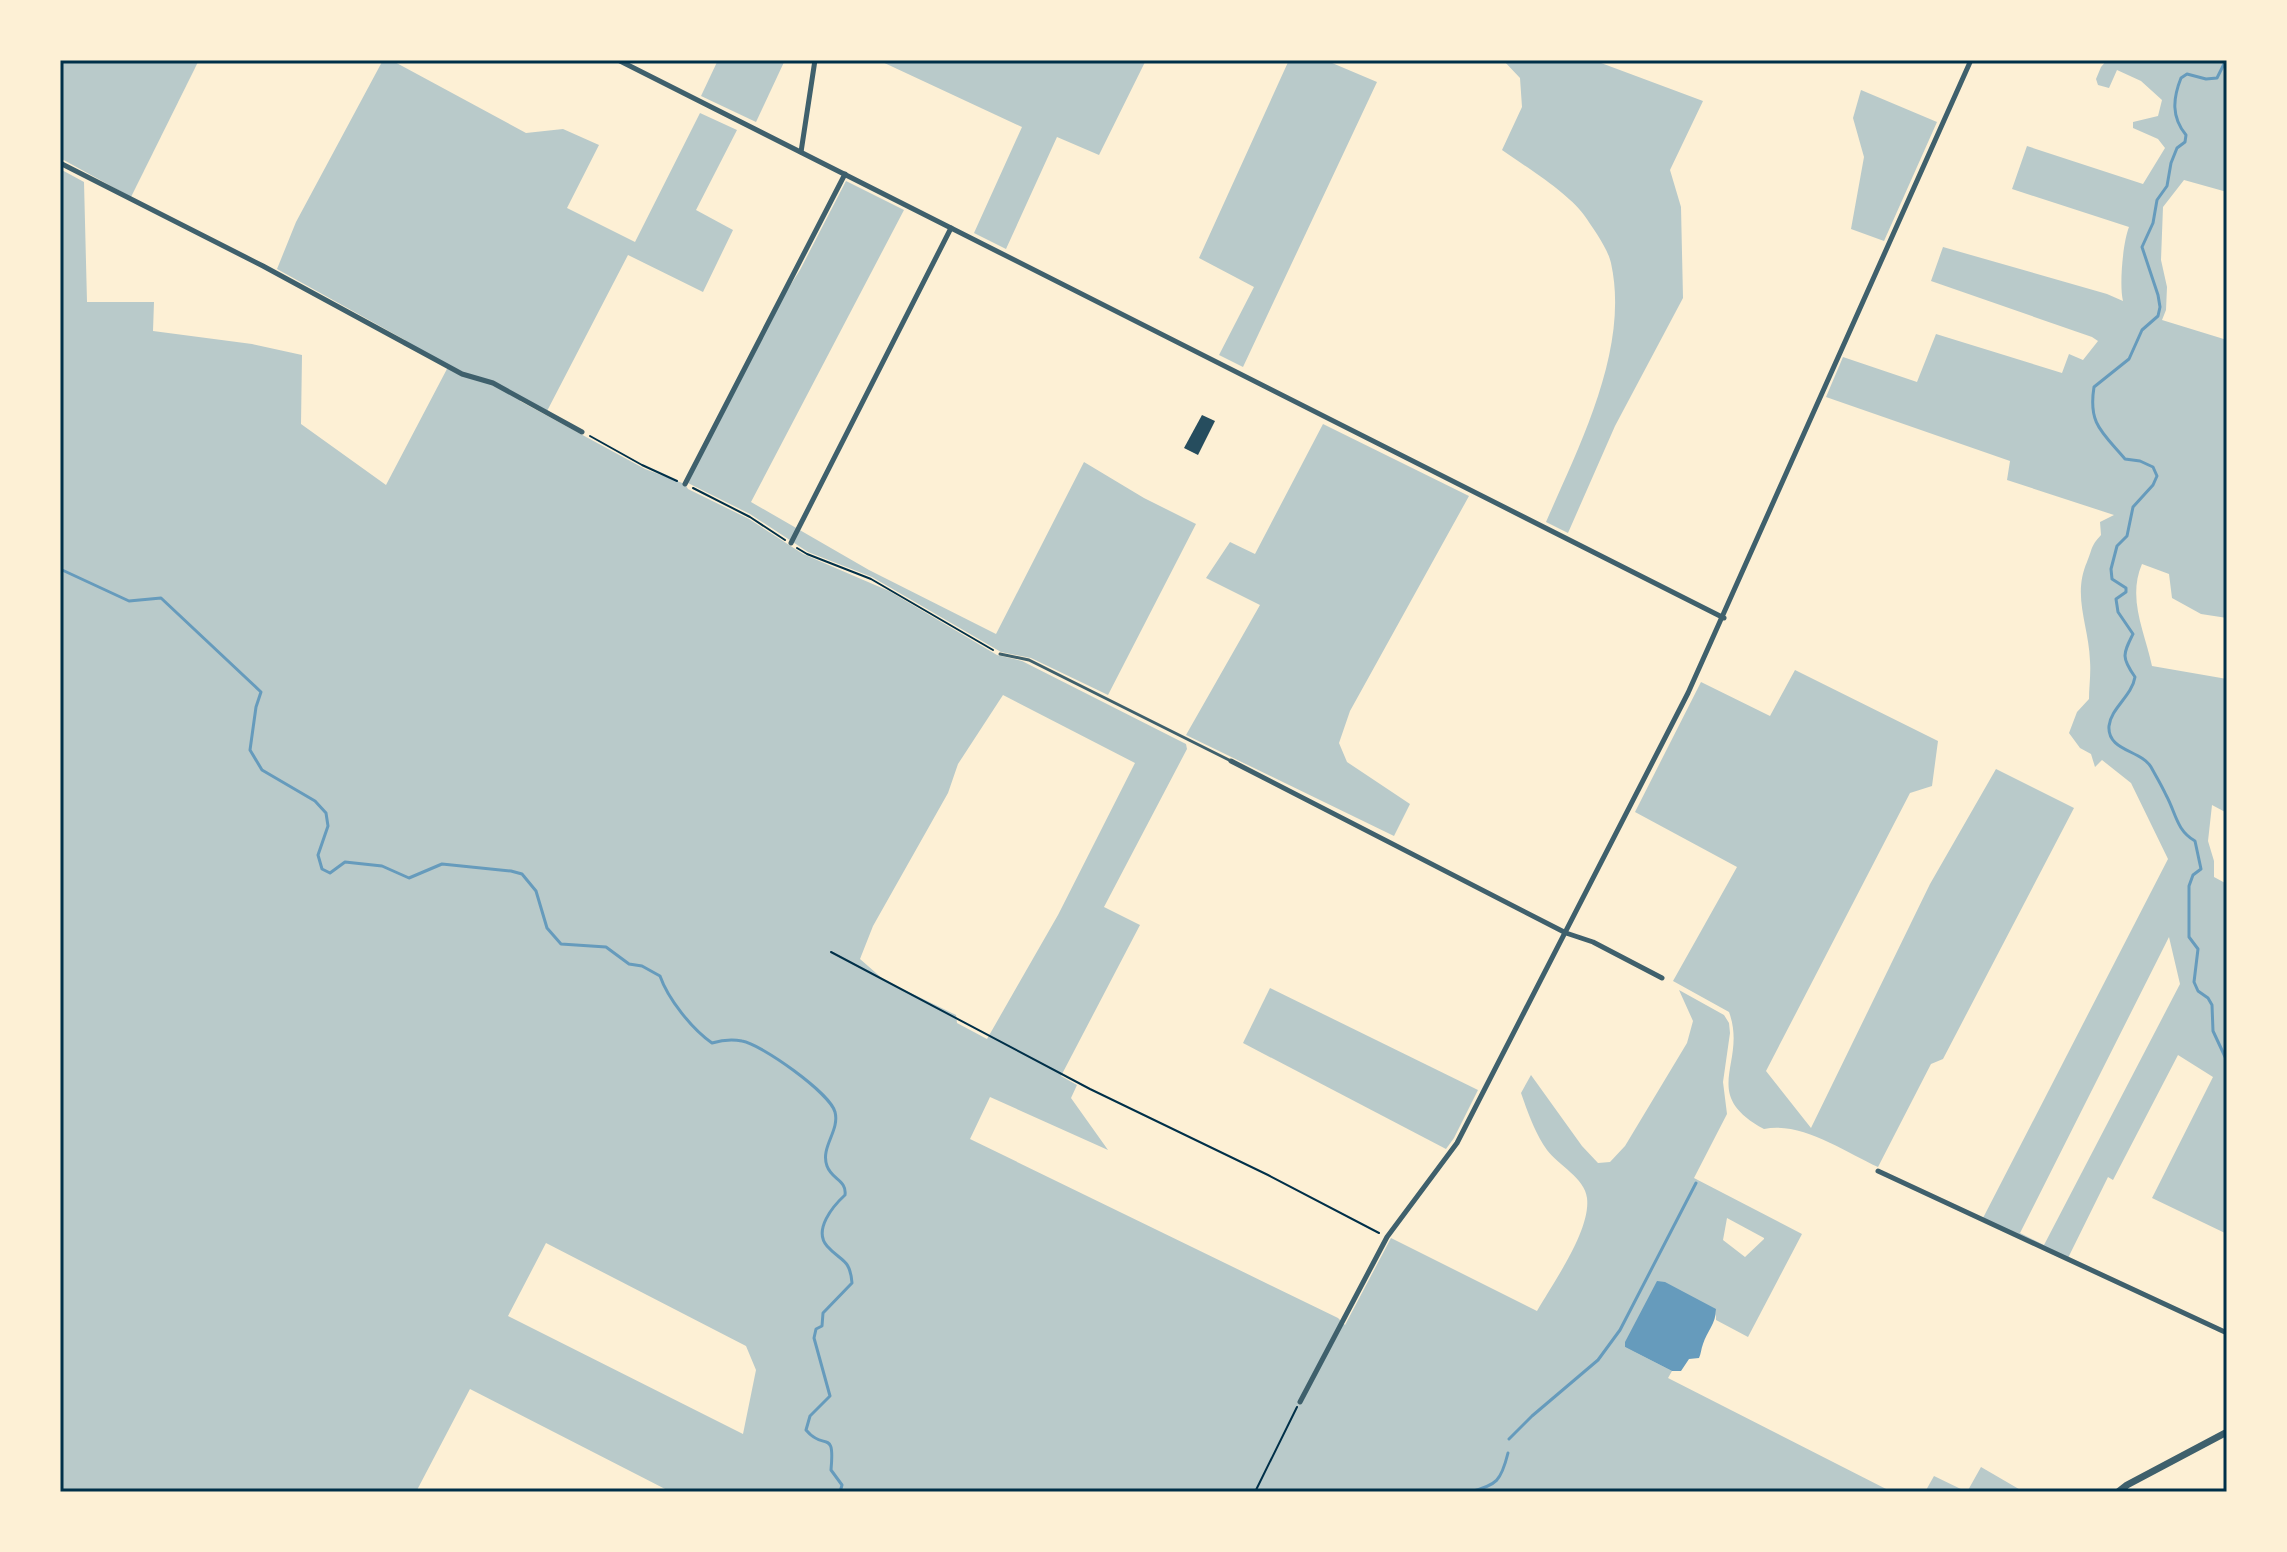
<svg xmlns="http://www.w3.org/2000/svg" width="2287" height="1552" font-family="'Roboto Condensed',sans-serif">
<rect width="100%" height="100%" fill="#fdf0d5"/>
<!-- green -->
<g fill="#b9caca" fill-rule="evenodd">
<path d="M 62,60 L 199,60 L 131,197 L 60,158 Z"/>
<path d="M 383,60 L 391,60 L 526,133 L 563,129 L 599,145 L 567,208 L 635,242 L 700,113 L 737,130 L 696,210 L 733,230 L 703,292 L 628,255 L 546,413 L 521,398 L 520,401 L 645,469 L 685,484 L 688,489 L 749,519 L 803,554 L 889,591 L 997,655 L 1022,661 L 1186,744 L 1187,749 L 1104,907 L 1140,925 L 1061,1076 L 1077,1085 L 1071,1098 L 1108,1150 L 990,1097 L 970,1139 L 1338,1318 L 1345,1325 L 1391,1238 L 1537,1311 C 1553,1283 1591,1230 1587,1198 C 1585,1178 1558,1165 1547,1150 C 1535,1133 1528,1113 1521,1093 L 1531,1075 L 1582,1146 L 1598,1163 L 1610,1162 L 1625,1146 L 1687,1043 L 1693,1021 L 1679,990 L 1724,1015 L 1729,1023 L 1730,1033 L 1723,1082 L 1727,1114 L 1694,1178 L 1802,1234 L 1748,1337 L 1716,1320 L 1716,1309 L 1625,1347 L 1672,1371 L 1668,1378 L 1892,1492 L 671,1492 L 470,1389 L 416,1492 L 60,1492 L 60,169 L 84,182 L 87,302 L 154,302 L 153,331 L 252,344 L 302,355 L 301,424 L 386,485 L 448,367 L 403,345 L 405,340 L 277,269 L 296,222 ZM 1003,695 L 1135,763 L 1058,915 L 987,1039 L 957,1023 L 956,1015 L 884,980 L 860,959 L 873,926 L 948,793 L 958,764 ZM 1727,1218 L 1764,1238 L 1764,1239 L 1745,1257 L 1723,1240 ZM 546,1243 L 746,1346 L 756,1370 L 743,1434 L 508,1316 Z"/>
<path d="M 718,60 L 785,60 L 756,122 L 701,96 Z"/>
<path d="M 878,60 L 1146,60 L 1099,155 L 1057,137 L 1006,249 L 974,233 L 1022,127 Z"/>
<path d="M 1289,60 L 1325,60 L 1377,82 L 1243,367 L 1219,355 L 1254,287 L 1199,258 Z"/>
<path d="M 1503,60 L 1593,60 L 1703,101 L 1670,170 L 1681,207 L 1683,298 L 1615,426 L 1568,533 L 1546,522 C 1579,446 1630,349 1611,263 C 1608,249 1593,228 1584,215 C 1567,192 1526,167 1502,150 L 1522,107 L 1520,78 Z"/>
<path d="M 2107,60 L 2227,60 L 2227,192 L 2184,180 L 2163,207 L 2161,260 L 2167,287 L 2166,310 L 2162,320 L 2227,340 L 2227,618 L 2201,614 L 2172,598 L 2169,574 L 2142,564 C 2127,599 2145,632 2152,666 L 2227,679 L 2227,813 L 2212,805 L 2208,841 L 2214,861 L 2214,877 L 2227,884 L 2227,1234 L 2152,1198 L 2213,1077 L 2178,1055 L 2113,1180 L 2108,1177 L 2068,1258 L 1983,1218 L 2168,859 L 2131,783 L 2102,760 L 2095,767 L 2091,754 L 2080,748 L 2069,733 L 2077,712 L 2089,699 C 2089,687 2091,674 2090,661 C 2089,626 2072,596 2087,562 C 2093,548 2090,547 2101,535 L 2100,522 L 2114,515 L 2007,480 L 2010,461 L 1826,397 L 1843,357 L 1917,382 L 1936,334 L 2062,373 L 2069,354 L 2083,360 L 2098,341 L 2092,337 L 1931,281 L 1943,247 L 2107,294 L 2123,301 C 2119,285 2123,242 2129,227 L 2012,189 L 2027,146 L 2143,184 L 2165,148 L 2158,139 L 2133,128 L 2133,122 L 2158,116 L 2162,100 L 2141,81 L 2117,70 L 2109,88 L 2098,85 L 2096,79 L 2101,67 ZM 2169,937 L 2180,984 L 2044,1245 L 2020,1233 Z"/>
<path d="M 1861,90 L 1937,122 L 1884,241 L 1851,229 L 1864,157 L 1853,118 Z"/>
<path d="M 846,181 L 904,210 L 751,502 L 869,570 L 996,634 L 1084,462 L 1144,498 L 1196,524 L 1108,695 L 1031,658 L 1001,652 L 872,577 L 808,552 L 750,514 L 686,482 L 776,308 L 800,270 Z"/>
<path d="M 1323,424 L 1469,496 L 1350,711 L 1339,743 L 1347,762 L 1410,804 L 1394,836 L 1186,735 L 1260,605 L 1206,578 L 1230,542 L 1255,554 Z"/>
<path d="M 1795,670 L 1938,741 L 1932,786 L 1910,793 L 1766,1071 L 1811,1128 L 1930,884 L 1996,769 L 2074,808 L 1943,1059 L 1931,1064 L 1878,1167 C 1845,1152 1801,1121 1764,1129 C 1698,1093 1748,1064 1729,1012 L 1673,981 L 1737,867 L 1635,812 L 1701,682 L 1770,716 Z"/>
<path d="M 1270,988 L 1478,1090 L 1454,1138 L 1446,1149 L 1243,1043 Z"/>
<path d="M 1981,1467 L 2024,1492 L 1925,1492 L 1934,1476 L 1967,1492 Z"/>
</g>
<!-- water -->
<path fill="#669bbc" d="M 1657,1281 L 1665,1282 L 1716,1309 C 1716,1324 1707,1331 1703,1344 C 1701,1349 1701,1354 1699,1358 L 1689,1359 L 1681,1371 L 1672,1371 L 1625,1347 L 1625,1342 Z"/>
<g fill="none" stroke-linecap="round" stroke-linejoin="round">
<!-- stream -->
<g stroke="#669bbc" stroke-width="3">
<path d="M 2226,60 L 2217,78 L 2206,79 L 2187,74 L 2181,78 C 2173,98 2171,117 2186,135 L 2185,142 L 2177,148 L 2171,163 L 2167,186 L 2157,200 L 2153,223 L 2142,247 L 2158,295 L 2160,307 L 2158,316 L 2142,330 L 2129,359 L 2094,387 C 2088,424 2102,432 2125,459 L 2140,461 L 2153,467 L 2157,476 L 2153,485 L 2133,507 L 2127,536 L 2117,546 L 2111,569 L 2112,579 L 2126,588 L 2126,592 L 2116,599 L 2118,612 L 2133,634 C 2123,654 2121,657 2135,677 C 2132,696 2111,708 2109,726 C 2107,751 2141,750 2151,767 C 2156,776 2162,786 2166,795 C 2176,813 2176,830 2195,841 L 2201,869 L 2193,875 L 2189,886 L 2189,937 L 2198,949 L 2194,982 L 2198,991 L 2208,998 L 2212,1005 L 2213,1031 L 2227,1061"/>
<path d="M 60,569 L 129,601 L 161,598 L 261,692 L 256,707 L 250,750 L 262,770 L 315,801 L 326,813 L 328,826 L 318,855 L 322,869 L 330,873 L 345,862 L 382,866 L 409,878 L 442,864 L 511,871 L 522,874 L 536,891 L 547,928 L 561,944 L 606,947 L 629,964 L 642,966 L 660,976 C 668,999 692,1029 712,1043 C 722,1040 732,1039 742,1041 C 761,1044 830,1093 835,1112 C 840,1131 820,1147 827,1166 C 832,1180 847,1180 845,1195 C 833,1206 813,1230 827,1246 C 841,1262 850,1258 852,1283 L 823,1313 L 822,1326 L 816,1329 L 814,1338 L 830,1396 L 810,1416 L 806,1430 C 824,1452 835,1427 831,1470 L 842,1485 L 840,1492"/>
<path d="M 1509,1439 L 1532,1416 L 1598,1360 L 1620,1330 L 1696,1183"/>
<path d="M 1470,1492 C 1497,1485 1501,1481 1508,1453"/>
</g>
</g>
<!-- building -->
<path fill="#264d5e" d="M 1202,415 L 1215,421 L 1198,455 L 1184,448 Z"/>
<g fill="none" stroke-linecap="round" stroke-linejoin="round">
<!-- path -->
<g stroke="#003049" stroke-width="2">
<path d="M 590,436 L 642,465 L 677,481"/>
<path d="M 693,488 L 750,517 L 785,540"/>
<path d="M 797,548 L 807,554 L 871,579 L 993,650"/>
<path d="M 831,952 L 1090,1089 L 1268,1175 L 1379,1233"/>
<path d="M 1255,1492 L 1297,1407"/>
</g>
<!-- service -->
<path stroke="#3f606c" stroke-width="3" d="M 1000,654 L 1029,660 L 1231,761"/>
<!-- minor -->
<g stroke="#3f606c" stroke-width="5">
<path d="M 618,60 L 1724,618"/>
<path d="M 801,152 L 815,60"/>
<path d="M 60,163 L 263,266 L 462,374 L 493,383 L 582,432"/>
<path d="M 685,484 L 845,174"/>
<path d="M 791,543 L 951,228"/>
<path d="M 1231,761 L 1566,933 L 1593,942 L 1662,978"/>
<path d="M 1878,1171 L 2227,1333"/>
<path d="M 1300,1402 L 1387,1237 L 1457,1143 L 1688,693 L 1971,60"/>
</g>
<!-- tertiary -->
<path stroke="#3f606c" stroke-width="7" d="M 2118,1492 L 2127,1485 L 2227,1432"/>
</g>
<!-- border -->
<rect width="2287" height="1552" fill="none" stroke="#fdf0d5" stroke-width="124"/>
<rect x="62" y="62" width="2163" height="1428" fill="none" stroke="#003049" stroke-width="3"/>
</svg>
